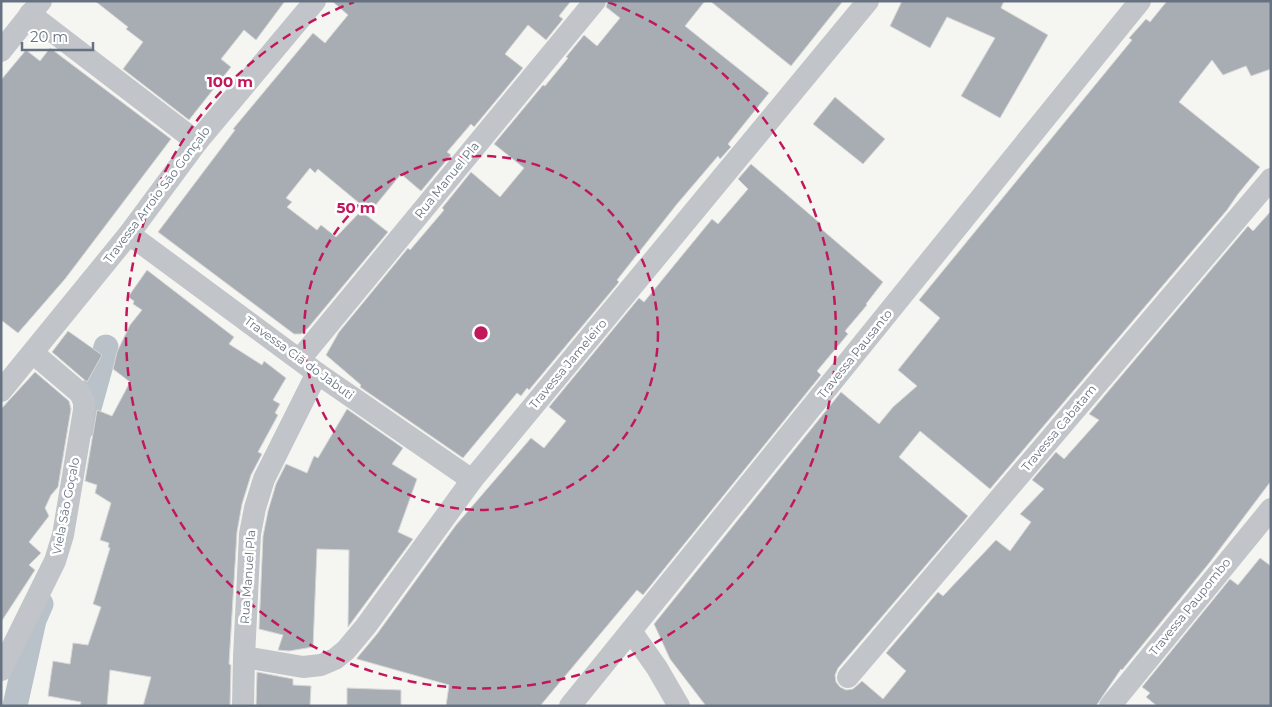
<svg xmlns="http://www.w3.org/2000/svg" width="1272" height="707" font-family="Montserrat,sans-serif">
<rect width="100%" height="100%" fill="#f5f6f2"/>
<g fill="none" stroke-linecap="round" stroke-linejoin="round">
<!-- canal -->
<g stroke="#b9c2c8" stroke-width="25">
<path d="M 84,426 L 106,347"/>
<path d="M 15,706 L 34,620 L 41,604"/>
</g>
</g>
<!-- building -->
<g fill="#a8adb4" stroke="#d7d7d5">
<path d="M 95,1 L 285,1 L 256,40 L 244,30 L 221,59 L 231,67 L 189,120 L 123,69 L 143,42 L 126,29 L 128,27 Z"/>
<path d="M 332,1 L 571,1 L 559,16 L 563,19 L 546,40 L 528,25 L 505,54 L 523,68 L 474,127 L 471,124 L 447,152 L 451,155 L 421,191 L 401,174 L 370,212 L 318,169 L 315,173 L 310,168 L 286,198 L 292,202 L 287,207 L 317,230 L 321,225 L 336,237 L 361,211 L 388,232 L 308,328 L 301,334 L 294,334 L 158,232 L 235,130 L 233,129 L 313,33 L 325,43 L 348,15 Z"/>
<path d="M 608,1 L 705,1 L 685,26 L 769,93 L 728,144 L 731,147 L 720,159 L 718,156 L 677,204 L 617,280 L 619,282 L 529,390 L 527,388 L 521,396 L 517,393 L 463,458 L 360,387 L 361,385 L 326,355 L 339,332 L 408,248 L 410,250 L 439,216 L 444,210 L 442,208 L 471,172 L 500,197 L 524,168 L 494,144 L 543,85 L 545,86 L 568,58 L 566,57 L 584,35 L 597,46 L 620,18 L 606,7 Z"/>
<path d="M 710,1 L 843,1 L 791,66 Z"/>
<path d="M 902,1 L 1004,1 L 1001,8 L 1048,35 L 1000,118 L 961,96 L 995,38 L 947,17 L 930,48 L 890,26 Z"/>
<path d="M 1167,1 L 1271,1 L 1271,69 L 1251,76 L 1246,66 L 1223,75 L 1212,60 L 1179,102 L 1260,167 L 1238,194 L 1227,210 L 990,489 L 920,431 L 899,457 L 968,516 L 838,668 L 835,675 L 836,682 L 840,687 L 846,690 L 853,689 L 862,681 L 883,699 L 906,671 L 886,653 L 938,592 L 943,596 L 996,540 L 1010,551 L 1031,522 L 1020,514 L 1044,489 L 1032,480 L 1056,452 L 1064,459 L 1099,420 L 1089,414 L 1248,226 L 1253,231 L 1271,211 L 1271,481 L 1210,562 L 1122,670 L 1121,669 L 1096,706 L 706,706 L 670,659 L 654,624 L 841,392 L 879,424 L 893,407 L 917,386 L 898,370 L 940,318 L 919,300 L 1132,40 L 1129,38 L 1146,19 L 1150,22 Z"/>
<path d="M 50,48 L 171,139 L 65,279 L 18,333 L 1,320 L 1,80 L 26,50 L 40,61 Z"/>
<path d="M 835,97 L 885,139 L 863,164 L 813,124 Z"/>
<path d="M 751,164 L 821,224 L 819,227 L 883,282 L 866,304 L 867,305 L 845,331 L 848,334 L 817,371 L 821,375 L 643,595 L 637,590 L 540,706 L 446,706 L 449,685 L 357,659 L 357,658 L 377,634 L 456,525 L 531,438 L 544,448 L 566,421 L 549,407 L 639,298 L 644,302 L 712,219 L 718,224 L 748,189 L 738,179 Z"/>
<path d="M 147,270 L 234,337 L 229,344 L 262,365 L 264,361 L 286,378 L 273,400 L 280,404 L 275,413 L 278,415 L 258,452 L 262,454 L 251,475 L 242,504 L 237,532 L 229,664 L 231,665 L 230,706 L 143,706 L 151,677 L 110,670 L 107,706 L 80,706 L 81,702 L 48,696 L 53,661 L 70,664 L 73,643 L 88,645 L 101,607 L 93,604 L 110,548 L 108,547 L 109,543 L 100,540 L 111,503 L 95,493 L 97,485 L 85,481 L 97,410 L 112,416 L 130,382 L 113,369 L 117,352 L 130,325 L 142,310 L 133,304 L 134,301 L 128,297 Z"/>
<path d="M 68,331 L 102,355 L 87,382 L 52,352 Z"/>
<path d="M 35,372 L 69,401 L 71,409 L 58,487 L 51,495 L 45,508 L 49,516 L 29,542 L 41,553 L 29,565 L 35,570 L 1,622 L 1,409 Z"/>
<path d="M 347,409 L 403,448 L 392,464 L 417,479 L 398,532 L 413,539 L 348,627 L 349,550 L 317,549 L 313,647 L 289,651 L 278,650 L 283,635 L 259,629 L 263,536 L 268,511 L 276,484 L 286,464 L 307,473 L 314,456 L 318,458 Z"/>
<path d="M 1260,558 L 1271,566 L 1271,706 L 1157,706 L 1146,697 L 1150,693 L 1142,687 L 1230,579 L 1238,585 Z"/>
<path d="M 257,672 L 293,679 L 293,685 L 311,686 L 310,706 L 256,706 Z"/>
<path d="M 347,688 L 401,690 L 401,706 L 347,706 Z"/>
</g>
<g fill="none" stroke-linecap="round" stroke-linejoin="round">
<!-- street -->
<g stroke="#c1c4c8" stroke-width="22">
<path d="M 30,14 L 197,142"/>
<path d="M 1,51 L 41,1"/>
<path d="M 129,234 L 317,373 L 472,480"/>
<path d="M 300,359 L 595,1"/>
<path d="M 1,391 L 129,234 L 197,142 L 315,1"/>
<path d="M 631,631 L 657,668 L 679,706"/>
<path d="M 244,657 L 303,667 L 321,665 L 335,659 L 346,650 L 366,626 L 472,480 L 868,1"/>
<path d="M 1,670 L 55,561 L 63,535 L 84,410 L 84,402 L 80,393 L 33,353"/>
<path d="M 848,677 L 1271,179"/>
<path d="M 243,706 L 244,657 L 250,534 L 255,508 L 264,479 L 317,373"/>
<path d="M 570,706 L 1140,1"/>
<path d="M 1110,706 L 1271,509"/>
</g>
</g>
<!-- distance rings -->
<g fill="none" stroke="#c2185b" stroke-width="2.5" stroke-dasharray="9 6">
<circle cx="481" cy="333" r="177"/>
<path d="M608 2A355 355 0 1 1 354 2"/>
</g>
<g text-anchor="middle" stroke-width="5" stroke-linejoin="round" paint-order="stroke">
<!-- street labels -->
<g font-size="12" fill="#667282" stroke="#fff">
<text transform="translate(447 180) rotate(-51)" y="4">Rua Manuel Pla</text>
<text transform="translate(157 195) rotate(-53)" y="4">Travessa Arroio São Gonçalo</text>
<text transform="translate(855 354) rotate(-51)" y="4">Travessa Pausanto</text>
<text transform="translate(299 358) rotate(36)" y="4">Travessa Ciã do Jabuti</text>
<text transform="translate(568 364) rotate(-50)" y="4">Travessa Jameleiro</text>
<text transform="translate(1059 428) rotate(-50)" y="4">Travessa Cabatam</text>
<text transform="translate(66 506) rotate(-79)" y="4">Viela São Goçalo</text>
<text transform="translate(248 577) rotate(-86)" y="4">Rua Manuel Pla</text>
<text transform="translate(1190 607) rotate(-51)" y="4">Travessa Paupombo</text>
</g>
</g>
<circle cx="481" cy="333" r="8" fill="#c2185b" stroke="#fff" stroke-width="2.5"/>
<g font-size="15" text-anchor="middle" font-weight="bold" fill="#c2185b" stroke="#fff" stroke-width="5" stroke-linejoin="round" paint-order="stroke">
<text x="230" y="87">100 m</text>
<text x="356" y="213">50 m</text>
</g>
<!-- border -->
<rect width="1272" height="707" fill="none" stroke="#667282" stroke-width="5"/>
<!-- scale -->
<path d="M22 42v8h71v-8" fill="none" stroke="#667282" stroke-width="2.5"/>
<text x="30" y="42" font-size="15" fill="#667282" stroke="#ffffff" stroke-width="4" paint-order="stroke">20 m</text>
</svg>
